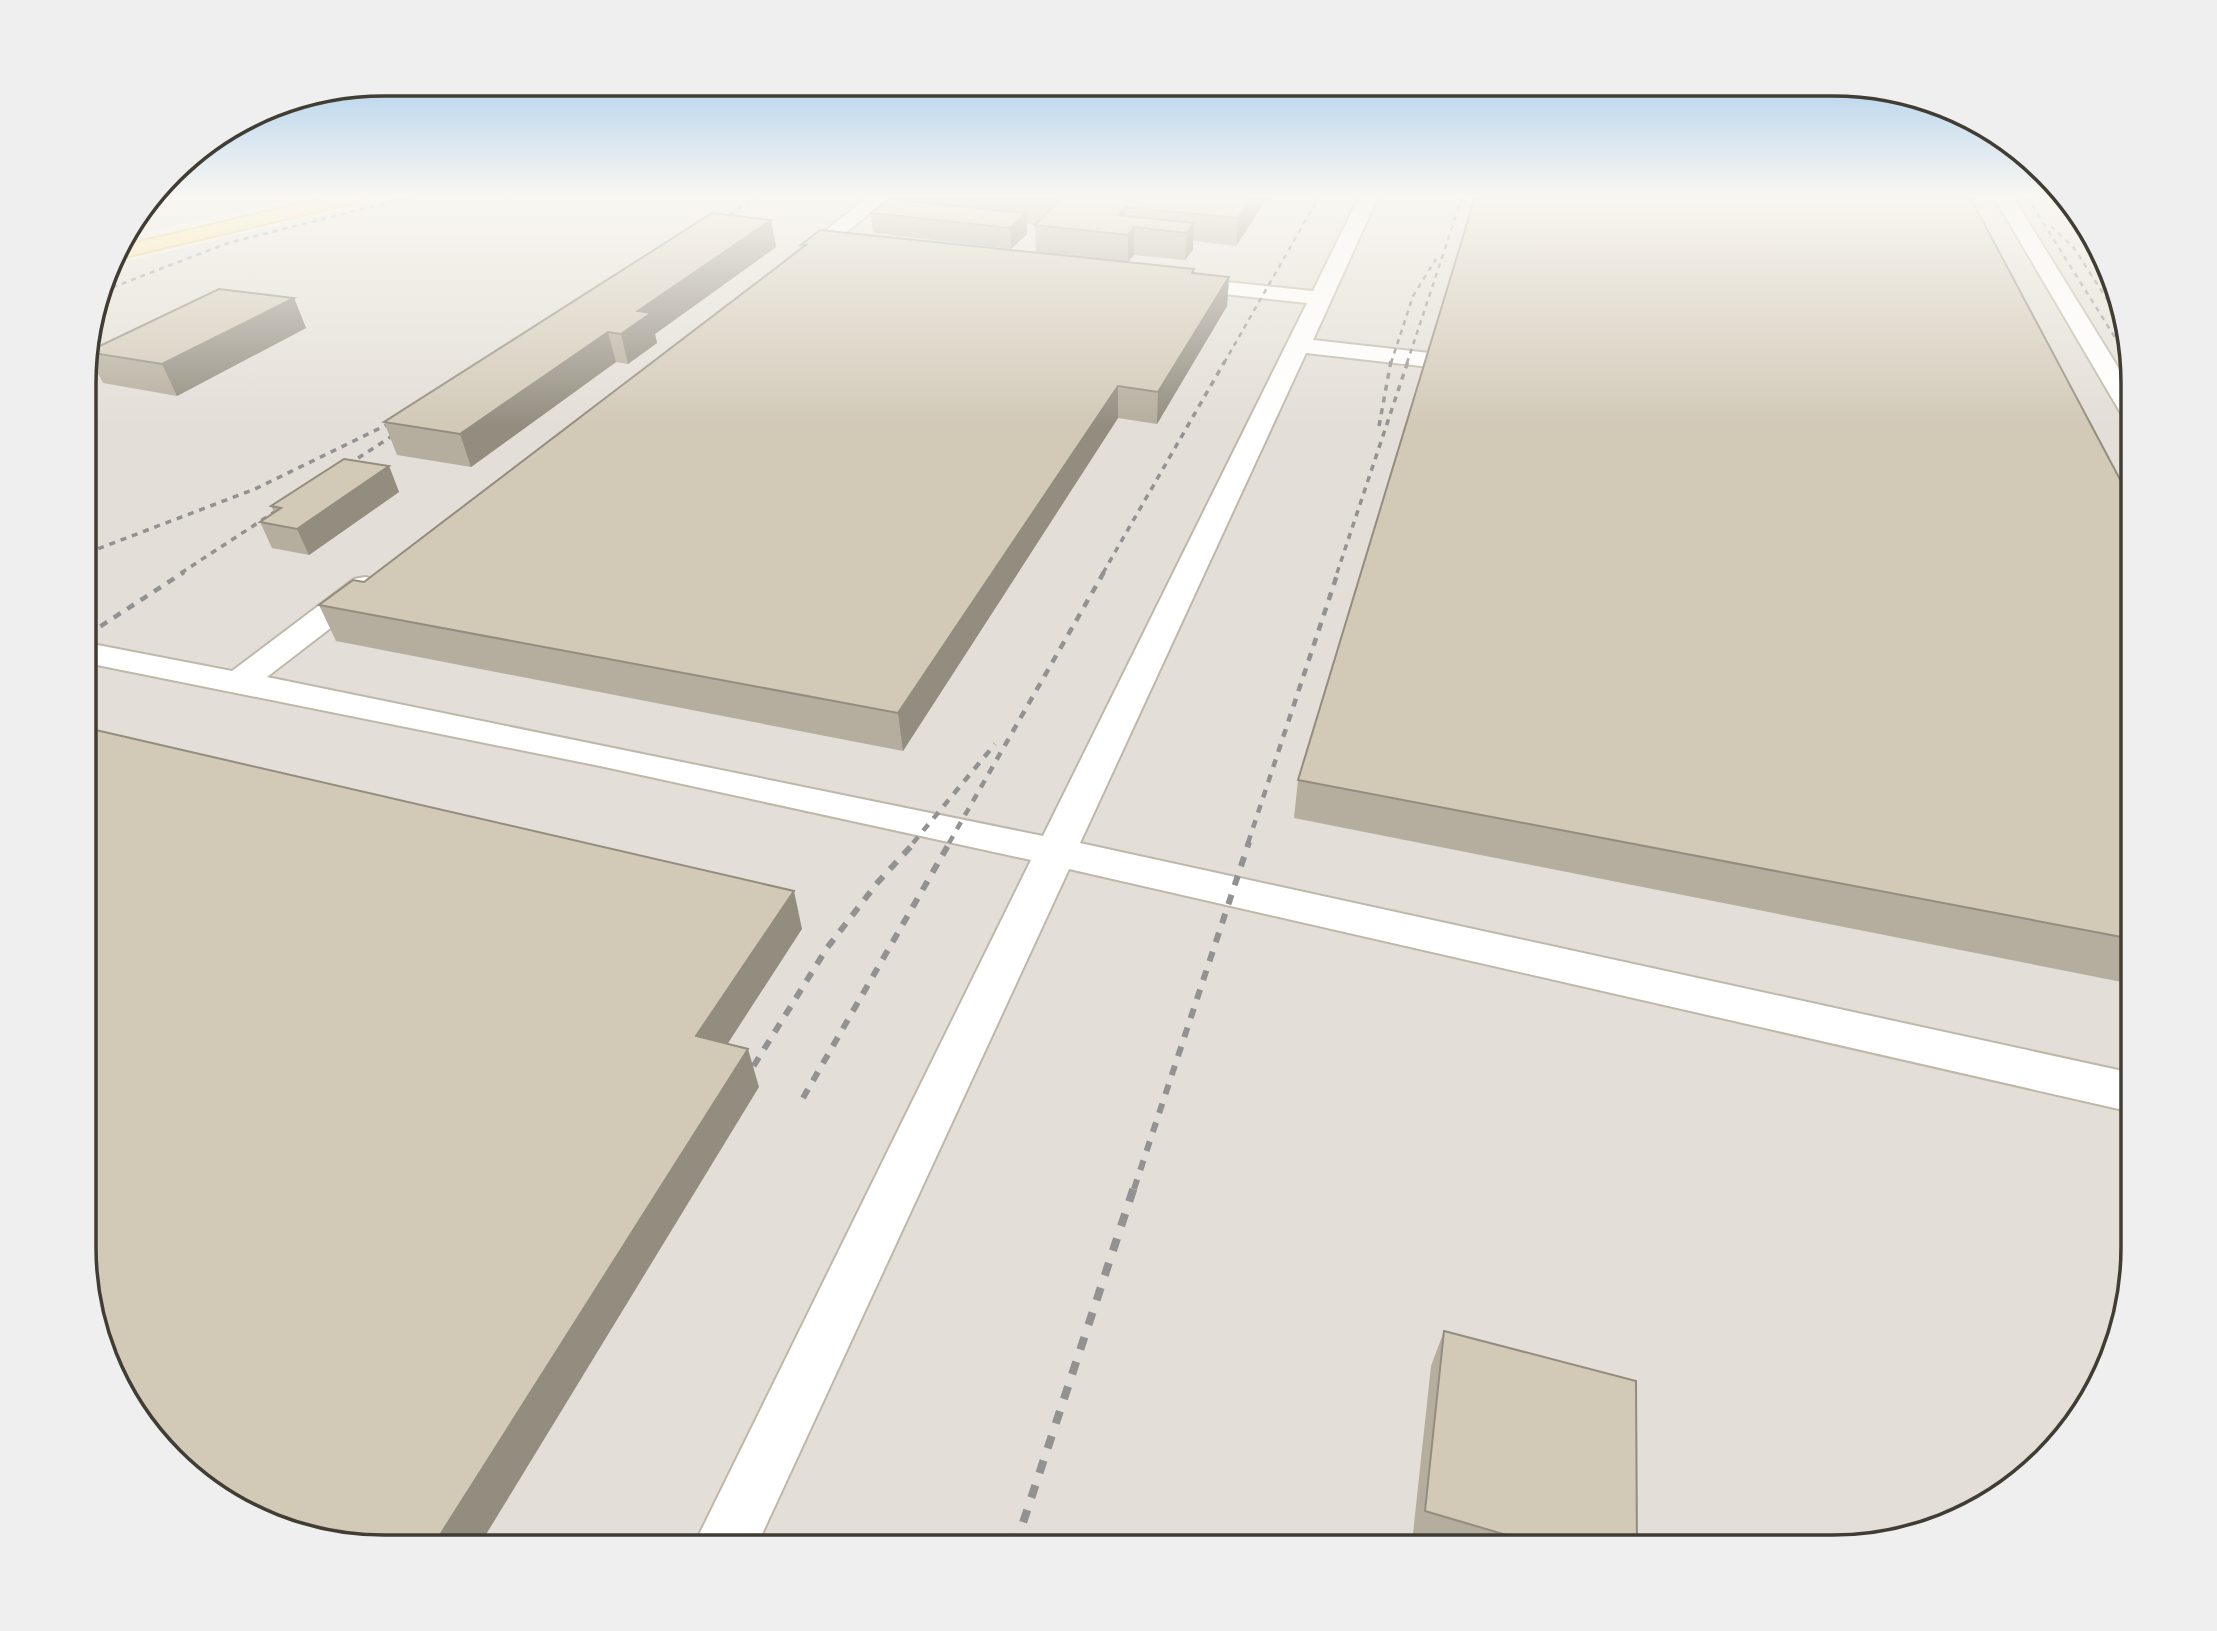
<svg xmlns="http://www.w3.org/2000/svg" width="2217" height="1631" font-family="'Fira Sans Condensed',sans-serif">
<rect width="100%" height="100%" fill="#f1ede2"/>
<!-- industrial -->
<g fill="#e3ded7">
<path d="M 156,197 L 299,197 L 126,237 Z"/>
<path d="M 399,197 L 2058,197 L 2102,251 L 2132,365 L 2132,1266 L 2110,1361 L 2071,1430 L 1966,1516 L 1833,1547 L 365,1546 L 287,1531 L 201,1485 L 87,1286 L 87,345 L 111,265 Z"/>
</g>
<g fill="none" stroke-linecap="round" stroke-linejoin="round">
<!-- minor casing -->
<g stroke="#bfb8a8" stroke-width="4">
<g id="minor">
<path d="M 156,197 L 175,197 L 173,201 L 151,205 Z"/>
<path d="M 869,197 L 890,197 L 801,268 L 787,268 L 784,264 L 787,260 Z"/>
<path d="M 1359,197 L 1378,197 L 1313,340 L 1430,353 L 1438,355 L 1442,360 L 1438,365 L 1430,367 L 1306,353 L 1080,843 L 2132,1073 L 2132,1112 L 1069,869 L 756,1547 L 693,1547 L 1031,860 L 600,766 L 87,663 L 87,643 L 232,671 L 354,579 L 365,577 L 376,579 L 381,586 L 376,593 L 267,677 L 1043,836 L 1307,303 L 1178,289 L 1167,283 L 1178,277 L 1313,291 Z"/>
<path d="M 1994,197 L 2013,197 L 2132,390 L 2132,418 L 2123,415 L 2119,410 Z"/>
</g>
</g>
<!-- major casing -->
<g stroke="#e3c05e" stroke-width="4">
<path id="major" d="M 329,197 L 363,197 L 361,201 L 112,260 L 118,247 Z"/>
</g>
<!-- minor -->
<use href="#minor" fill="#fff" fill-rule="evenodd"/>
<!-- major -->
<use href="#major" fill="#fee28e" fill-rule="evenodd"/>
<!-- rail-far4 -->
<g stroke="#929292" stroke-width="2.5" stroke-dasharray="5 5" stroke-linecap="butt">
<path d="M 2027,197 L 2131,363"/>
<path d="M 713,226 L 757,197"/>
<path d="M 2051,226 L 2074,248 L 2121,321"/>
<path d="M 103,291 L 228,243 L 410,197"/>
<path d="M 1224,363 L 1319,197"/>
<path d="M 1391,363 L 1413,296 L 1436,259"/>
<path d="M 1407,363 L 1462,197"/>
</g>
<!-- rail-far3 -->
<g stroke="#929292" stroke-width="3.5" stroke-dasharray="6 6" stroke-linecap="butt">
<path d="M 2129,361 L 2132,365"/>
<path d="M 1379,426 L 1391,361"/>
<path d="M 338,471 L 406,427"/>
<path d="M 87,553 L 255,489 L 403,417"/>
<path d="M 181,573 L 276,511"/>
<path d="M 1103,573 L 1225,361"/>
<path d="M 1337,573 L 1408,361"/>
</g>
<!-- rail-far2 -->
<g stroke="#929292" stroke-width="4.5" stroke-dasharray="8 8" stroke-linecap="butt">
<path d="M 87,635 L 184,572"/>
<path d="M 913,843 L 995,744"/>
<path d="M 949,843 L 1104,572"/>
<path d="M 1248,843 L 1338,572"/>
</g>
<!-- rail-far1 -->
<g stroke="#929292" stroke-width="6" stroke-dasharray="10 10" stroke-linecap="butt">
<path d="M 743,1083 L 827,948 L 878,882 L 915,842"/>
<path d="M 803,1098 L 950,842"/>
<path d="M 1134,1189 L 1249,842"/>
</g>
<!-- rail -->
<path stroke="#929292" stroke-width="8" stroke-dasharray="13 13" stroke-linecap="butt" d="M 1015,1547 L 1134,1187"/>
</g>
<!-- wall -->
<g fill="#b5ad9d">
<path d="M 898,197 L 1268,197 L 1236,246 L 1193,241 L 1193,250 L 1185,260 L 1134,255 L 1128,262 L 1194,269 L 1194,273 L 1229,277 L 1227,306 L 1157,424 L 1118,418 L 903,751 L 336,641 L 319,605 L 364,582 L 801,249 L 801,245 L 1036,252 L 1035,225 L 1027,224 L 1027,234 L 1011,249 L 873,233 L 871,213 L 898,200 Z"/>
<path d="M 771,220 L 776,247 L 655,334 L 657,343 L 628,364 L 616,362 L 471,467 L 397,455 L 384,422 Z"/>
<path d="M 294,298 L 306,328 L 177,396 L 103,383 L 87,352 Z"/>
<path d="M 389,466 L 399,492 L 309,555 L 272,548 L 260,522 L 274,512 L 271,506 Z"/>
<path d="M 2132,502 L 2132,984 L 1294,818 L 1298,780 Z"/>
<path d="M 1444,1331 L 1637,1547 L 1426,1547 L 1412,1543 L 1431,1366 Z"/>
</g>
<!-- shaded-wall -->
<g fill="#938d80">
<path d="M 1252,197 L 1268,197 L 1236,246 L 1238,218 Z"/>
<path d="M 1125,207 L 1125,234 L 1118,215 Z"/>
<path d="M 1026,213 L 1027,234 L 1011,249 L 1010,228 Z"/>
<path d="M 771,220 L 776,247 L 655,334 L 657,343 L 628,364 L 621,334 L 638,311 Z"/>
<path d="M 1194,223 L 1193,250 L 1185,260 L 1187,233 Z"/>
<path d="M 1134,227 L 1134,255 L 1128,262 L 1128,235 Z"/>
<path d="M 1229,277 L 1227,306 L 1157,424 L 1158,392 Z"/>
<path d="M 294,298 L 306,328 L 177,396 L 162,364 Z"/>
<path d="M 608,332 L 616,362 L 471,467 L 460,434 Z"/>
<path d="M 1118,386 L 1118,418 L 903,751 L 898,713 Z"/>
<path d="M 389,466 L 399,492 L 309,555 L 297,529 Z"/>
<path d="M 794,891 L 802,929 L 708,1074 L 696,1036 Z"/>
<path d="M 748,1049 L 759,1087 L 479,1546 L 433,1546 Z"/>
</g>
<!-- building -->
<g fill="#d2c9b7" stroke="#938d80" stroke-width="2">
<path d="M 1021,197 L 1252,197 L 1238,218 L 1125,207 L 1118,215 L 1194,223 L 1187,233 L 1134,227 L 1128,235 L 1035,225 L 1059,201 Z"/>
<path d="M 1475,197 L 1970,197 L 2132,502 L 2132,939 L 1298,780 Z"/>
<path d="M 889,199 L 1026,213 L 1010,228 L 871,213 Z"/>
<path d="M 712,213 L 771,220 L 638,311 L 651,313 L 621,334 L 608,332 L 460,434 L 384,422 Z"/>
<path d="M 820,230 L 1194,269 L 1192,273 L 1229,277 L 1158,392 L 1118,386 L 898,713 L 319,605 L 353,580 L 364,582 L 806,245 L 801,245 Z"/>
<path d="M 219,289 L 294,298 L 162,364 L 87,352 Z"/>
<path d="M 344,459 L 389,466 L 297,529 L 260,522 L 281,508 L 271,506 Z"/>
<path d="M 87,728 L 794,891 L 696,1036 L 748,1049 L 433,1546 L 365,1546 L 287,1531 L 201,1485 L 124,1397 L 87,1286 Z"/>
<path d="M 1444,1331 L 1636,1381 L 1637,1547 L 1547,1547 L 1425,1511 Z"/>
</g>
<!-- sky -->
<linearGradient id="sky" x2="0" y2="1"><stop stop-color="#8abdeb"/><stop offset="0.46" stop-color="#f9f7f2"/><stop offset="1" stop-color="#f9f7f2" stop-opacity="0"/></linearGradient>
<rect width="2217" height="426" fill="url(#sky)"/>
<!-- crop -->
<path d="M0 0H2217V1631H0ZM384 96H1833A288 288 0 0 1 2121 384V1247A288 288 0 0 1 1833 1535H384A288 288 0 0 1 96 1247V384A288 288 0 0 1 384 96Z" fill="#f0efef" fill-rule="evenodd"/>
<path fill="none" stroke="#423d33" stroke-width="3.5" d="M384 96H1833A288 288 0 0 1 2121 384V1247A288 288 0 0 1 1833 1535H384A288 288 0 0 1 96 1247V384A288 288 0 0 1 384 96Z"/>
</svg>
